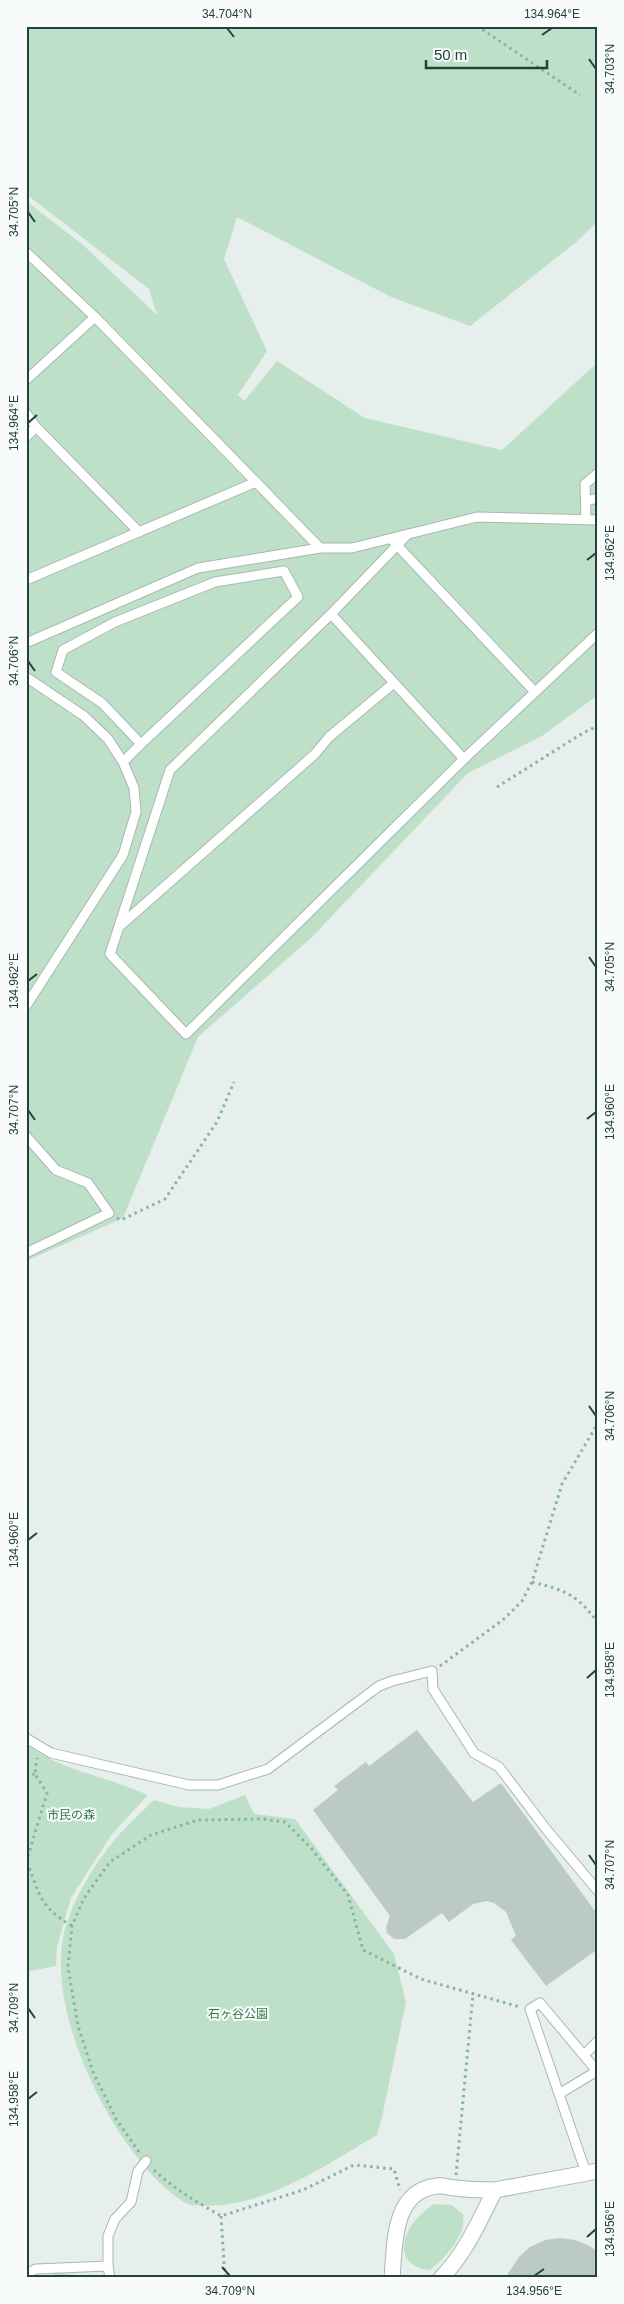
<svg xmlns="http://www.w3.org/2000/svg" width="624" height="2304" font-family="Helvetica,'Noto Sans JP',sans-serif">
<rect width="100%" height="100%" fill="#e6efeb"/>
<!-- green -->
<g fill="#bfe0c8">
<path d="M 26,26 L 598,26 L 598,221 L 575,243 L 470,326 L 391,297 L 237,217 L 224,259 L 267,351 L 238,395 L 244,401 L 277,361 L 365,418 L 502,450 L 598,362 L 598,695 L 542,736 L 468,773 L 311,938 L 198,1037 L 123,1218 L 26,1261 L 26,201 L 82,244 L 157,315 L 149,289 L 26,194 Z"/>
<path d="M 26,1744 C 60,1771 109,1777 148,1795 L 112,1834 L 71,1898 L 57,1947 L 56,1966 L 26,1972 Z"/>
<path d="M 245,1795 L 254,1814 L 295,1819 L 394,1954 L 406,2002 L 382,2117 L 377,2135 C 322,2167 260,2212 193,2205 C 182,2204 164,2187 156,2179 C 105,2127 52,2018 62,1944 C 67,1908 93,1865 117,1837 C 128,1824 142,1812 154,1800 L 179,1807 L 209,1809 Z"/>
<path d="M 434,2204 L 451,2205 L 463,2214 C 467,2235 445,2258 430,2270 C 404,2268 397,2248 411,2226 C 417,2217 425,2210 434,2204 Z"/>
<path d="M 55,2272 L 93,2278 L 51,2278 Z"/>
</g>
<!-- building -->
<g fill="#bbcac4">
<path d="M 417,1730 L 473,1802 L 501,1783 L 598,1915 L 598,1949 L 546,1986 L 511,1940 L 516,1936 L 506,1912 L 494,1903 L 487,1901 L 473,1904 L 449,1922 L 442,1913 L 405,1939 L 394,1939 L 387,1933 L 386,1927 L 390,1916 L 313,1810 L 338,1790 L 334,1786 L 366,1762 L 369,1766 Z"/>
<path d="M 560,2238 L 575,2240 L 590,2246 L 598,2252 L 598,2278 L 505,2278 L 519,2257 L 530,2247 L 545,2240 Z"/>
</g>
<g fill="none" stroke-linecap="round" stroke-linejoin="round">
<!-- service casing -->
<g stroke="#a8b8b2" stroke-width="11">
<g id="service">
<path d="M 26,252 L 95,317 L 256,482 L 26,580"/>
<path d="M 26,380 L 95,317"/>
<path d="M 26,413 L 36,427 L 139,532"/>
<path d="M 26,437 L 36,427"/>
<path d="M 256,482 L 320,548"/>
<path d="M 586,501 L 598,498"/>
<path d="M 586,520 L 585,484 L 598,473"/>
<path d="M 408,534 L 331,614 L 170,770 L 110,954 L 186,1034 L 464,759 L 598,633"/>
<path d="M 393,541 L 535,692"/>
<path d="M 331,614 L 464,759"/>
<path d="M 26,643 L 198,568 L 320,548 L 352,548 L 477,517 L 598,520"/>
<path d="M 26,677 L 84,716 L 108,739 L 123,762 L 134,788 L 136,812 L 123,855 L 26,1006"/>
<path d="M 123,762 L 141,744 L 298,597 L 284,571 L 215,582 L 115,622 L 63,650 L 56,672 L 102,703 L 141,744"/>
<path d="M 121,925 L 315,754 L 329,737 L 394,683"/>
<path d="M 26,1136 L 56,1170 L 88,1183 L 109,1213 L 26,1253"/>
<path d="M 26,1738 L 51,1753 L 189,1785 L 218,1785 L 268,1769 L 379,1686 L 392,1681 L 432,1671 L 433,1689 L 474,1753 L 499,1767 L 546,1829 L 598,1891"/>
<path d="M 584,2055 L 598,2041"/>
<path d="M 559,2094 L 597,2071 L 540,2003 L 530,2009 L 586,2173"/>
<path d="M 108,2266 L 108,2236 L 115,2219 L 131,2202 L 138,2171 L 146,2161"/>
<path d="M 26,2274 L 36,2269 L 108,2266 L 110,2278"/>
</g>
</g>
<!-- minor casing -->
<g stroke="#a8b8b2" stroke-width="17">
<path id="minor" d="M 392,2278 C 395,2245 392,2191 437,2186 C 443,2185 450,2188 456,2188 C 469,2190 482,2190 495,2190 C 479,2221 466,2253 441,2278"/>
</g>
<!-- tertiary casing -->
<g stroke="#a8b8b2" stroke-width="17">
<path id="tertiary" d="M 495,2190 L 598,2171"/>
</g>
<!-- path -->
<g stroke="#86b3a5" stroke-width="3" stroke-dasharray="2.5 4" stroke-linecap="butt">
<path d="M 477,26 L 580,95"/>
<path d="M 497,787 L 583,733 L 598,726"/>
<path d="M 117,1218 L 121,1220 L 165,1199 L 217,1122 L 234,1082"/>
<path d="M 532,1582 C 565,1590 578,1595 598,1623"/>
<path d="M 440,1666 L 504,1619 L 522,1601 L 532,1582 L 562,1484 L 598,1423"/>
<path d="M 26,1776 L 35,1774"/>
<path d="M 27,1862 C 40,1895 39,1906 72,1926"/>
<path d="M 26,1863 L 47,1793 L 35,1774 L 37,1758"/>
<path d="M 139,2152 L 116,2119 L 93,2072 L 78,2026 L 68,1967 L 72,1926 L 84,1898 L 110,1862 L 151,1835 L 198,1820 L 263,1819 L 285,1822 L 311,1848 L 348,1895 L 363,1950 L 421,1979 L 520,2007"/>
<path d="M 154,2170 C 174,2189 197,2202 221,2216 L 303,2190 L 354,2165 L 394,2169 L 400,2190"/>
<path d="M 456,2175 L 473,1994"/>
<path d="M 221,2216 L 225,2278"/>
</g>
<!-- service -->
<use href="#service" stroke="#fff" stroke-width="9"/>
<!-- minor -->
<use href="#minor" stroke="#fff" stroke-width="15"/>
<!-- tertiary -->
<use href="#tertiary" stroke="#fff" stroke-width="15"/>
</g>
<!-- ticks -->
<path fill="none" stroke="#24423a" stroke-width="2" d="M 227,28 L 234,37M 542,35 L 552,28M 589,59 L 596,69M 28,212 L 35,222M 28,423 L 37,415M 587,560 L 596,553M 28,661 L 35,671M 589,957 L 596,967M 28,981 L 37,974M 28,1110 L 35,1120M 587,1119 L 596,1112M 589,1406 L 596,1416M 28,1540 L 37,1533M 587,1678 L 596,1670M 589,1855 L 596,1865M 28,2008 L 35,2018M 28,2099 L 37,2092M 587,2237 L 596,2229M 222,2267 L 230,2276M 534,2276 L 544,2269"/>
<g text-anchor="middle" stroke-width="4" stroke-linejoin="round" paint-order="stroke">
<!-- park labels -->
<g font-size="12" fill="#2d7a4b" stroke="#f7fbf9">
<text x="71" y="1819">市民の森</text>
<text x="238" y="2018">石ヶ谷公園</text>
</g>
</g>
<!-- border -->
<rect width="624" height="2304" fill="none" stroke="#f7fbf9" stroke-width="55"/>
<!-- scale -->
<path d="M426 60v8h121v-8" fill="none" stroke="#24423a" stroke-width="2.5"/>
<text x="434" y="60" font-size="15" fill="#24423a" stroke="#f7fbf9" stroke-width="4" paint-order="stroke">50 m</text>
<rect x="28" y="28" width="568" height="2248" fill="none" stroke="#24423a" stroke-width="2"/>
<g font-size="12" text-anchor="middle" fill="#24423a">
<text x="227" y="18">34.704°N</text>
<text x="552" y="18">134.964°E</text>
<text transform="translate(610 69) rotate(-90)" y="4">34.703°N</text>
<text transform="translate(14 212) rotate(-90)" y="4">34.705°N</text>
<text transform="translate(14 423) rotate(-90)" y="4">134.964°E</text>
<text transform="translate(610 553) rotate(-90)" y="4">134.962°E</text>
<text transform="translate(14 661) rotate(-90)" y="4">34.706°N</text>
<text transform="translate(610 967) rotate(-90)" y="4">34.705°N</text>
<text transform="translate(14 981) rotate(-90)" y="4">134.962°E</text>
<text transform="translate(14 1110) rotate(-90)" y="4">34.707°N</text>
<text transform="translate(610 1112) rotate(-90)" y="4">134.960°E</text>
<text transform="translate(610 1416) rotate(-90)" y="4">34.706°N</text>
<text transform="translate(14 1540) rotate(-90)" y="4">134.960°E</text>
<text transform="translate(610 1670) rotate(-90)" y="4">134.958°E</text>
<text transform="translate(610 1865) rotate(-90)" y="4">34.707°N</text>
<text transform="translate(14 2008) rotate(-90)" y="4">34.709°N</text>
<text transform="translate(14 2099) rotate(-90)" y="4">134.958°E</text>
<text transform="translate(610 2229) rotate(-90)" y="4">134.956°E</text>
<text x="230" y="2295">34.709°N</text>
<text x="534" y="2295">134.956°E</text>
</g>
</svg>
